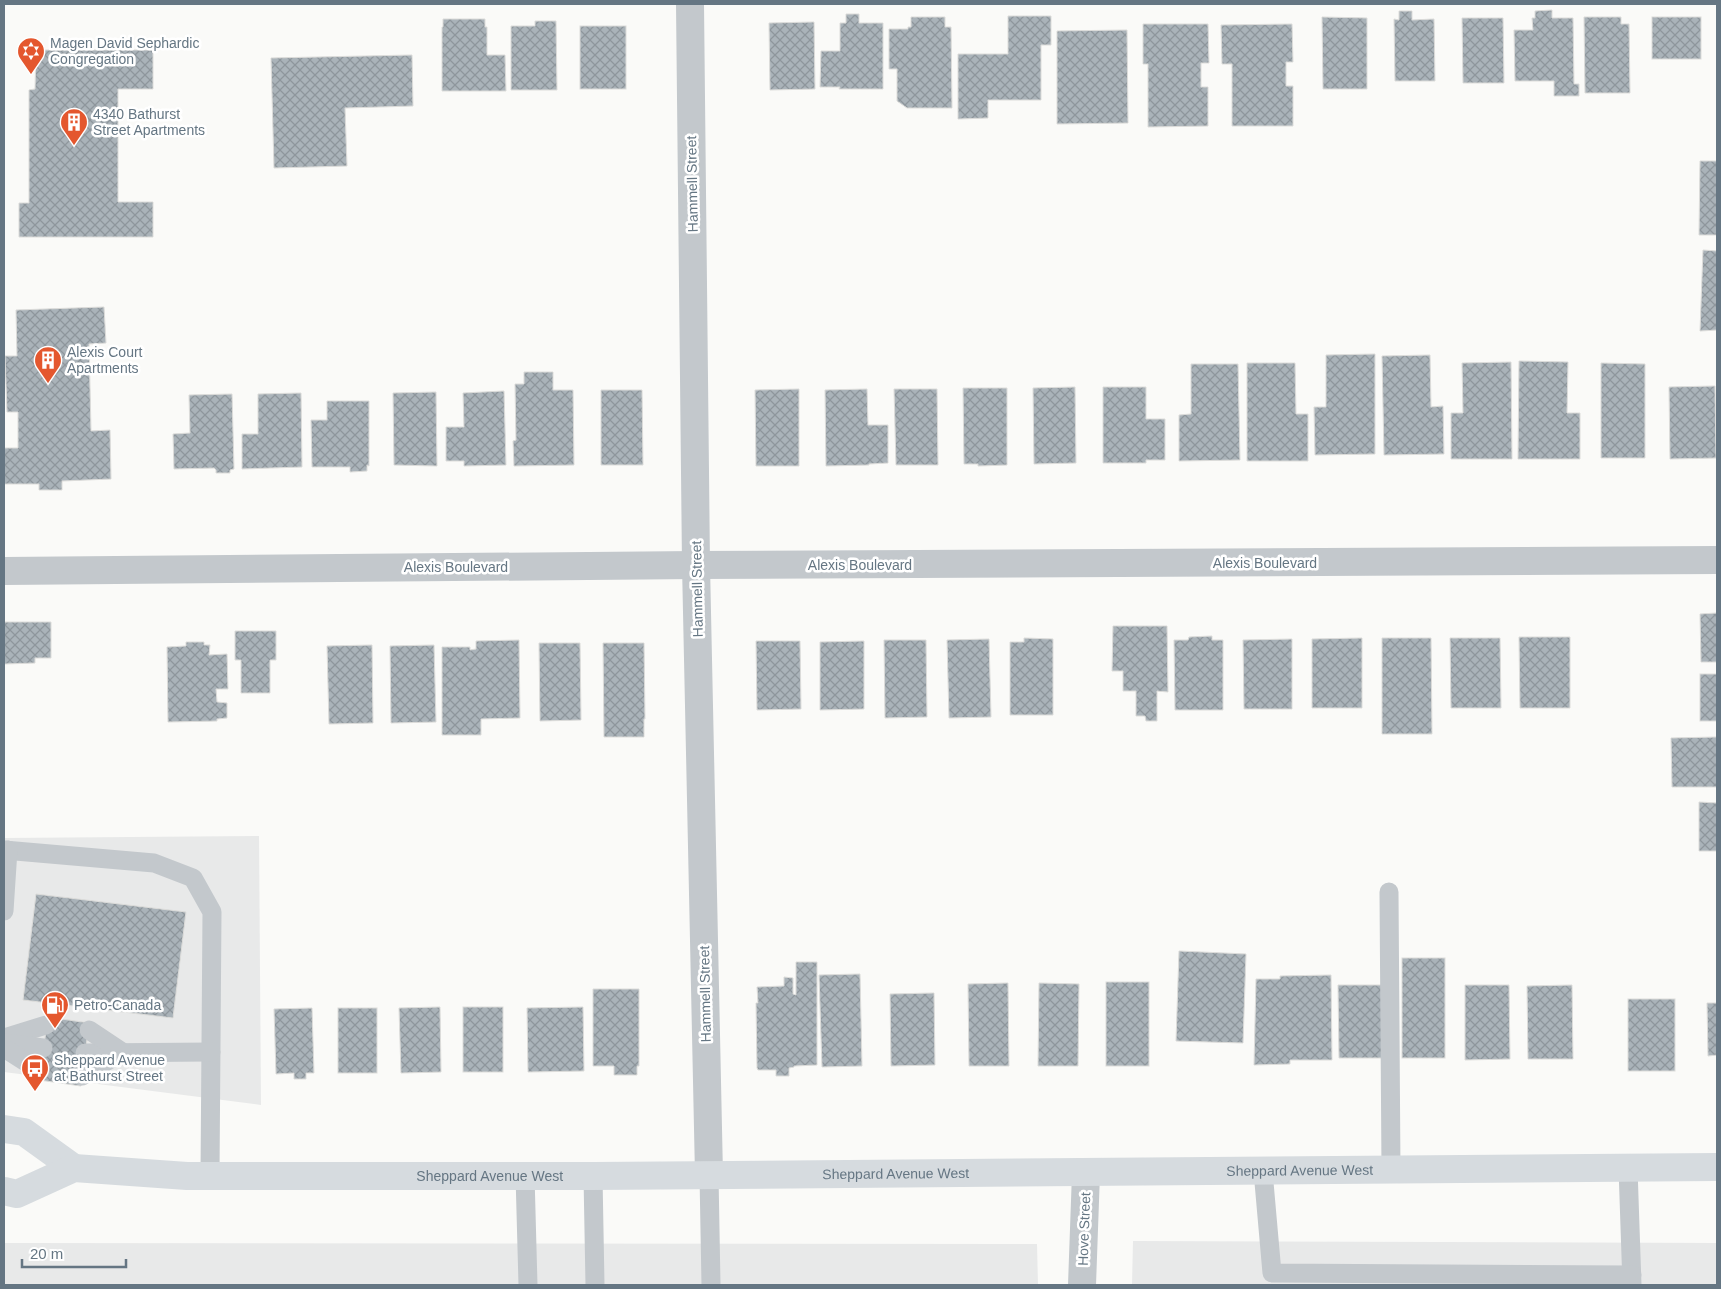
<svg xmlns="http://www.w3.org/2000/svg" width="1721" height="1289" font-family="Helvetica,sans-serif">
<defs>
<pattern id="building-cross-hatch" width="8" height="8" patternUnits="userSpaceOnUse" patternTransform="scale(1.25)"><rect width="8" height="8" fill="#aab3b9"/><path d="M0 0l8 8M0 8l8-8" fill="none" stroke="#8e969c"/></pattern>
</defs>
<rect width="100%" height="100%" fill="#fafaf8"/>
<!-- built -->
<g fill="#e8e9e9">
<path d="M 259,836 L 261,1105 L 4,1072 L 4,838 Z"/>
<path d="M 1133,1241 L 1717,1243 L 1717,1285 L 1132,1285 Z"/>
<path d="M 4,1243 L 1037,1244 L 1038,1285 L 4,1285 Z"/>
</g>
<!-- building -->
<g fill="url(#building-cross-hatch)" stroke="#dcdcda">
<path d="M 1552,10 L 1552,18 L 1573,18 L 1574,84 L 1579,84 L 1579,96 L 1554,96 L 1554,81 L 1515,81 L 1514,30 L 1533,30 L 1532,18 L 1535,18 L 1535,11 Z"/>
<path d="M 1399,11 L 1412,11 L 1412,20 L 1434,19 L 1435,81 L 1395,81 L 1394,19 L 1399,20 Z"/>
<path d="M 846,14 L 859,14 L 859,23 L 883,23 L 883,89 L 839,89 L 840,87 L 820,87 L 821,51 L 840,51 L 840,23 L 846,23 Z"/>
<path d="M 1008,16 L 1051,16 L 1051,45 L 1041,45 L 1041,100 L 988,100 L 988,118 L 958,119 L 958,54 L 1008,54 Z"/>
<path d="M 911,17 L 945,17 L 945,27 L 951,27 L 952,108 L 907,108 L 897,101 L 897,69 L 889,69 L 889,29 L 908,29 L 908,27 L 911,27 Z"/>
<path d="M 1322,17 L 1367,18 L 1367,89 L 1323,89 Z"/>
<path d="M 1584,17 L 1621,17 L 1621,24 L 1629,24 L 1630,93 L 1585,93 Z"/>
<rect x="1652" y="17" width="49" height="42"/>
<path d="M 1462,18 L 1503,18 L 1504,83 L 1463,83 Z"/>
<path d="M 443,19 L 485,19 L 485,27 L 487,27 L 487,55 L 505,55 L 506,91 L 442,91 L 442,27 L 443,27 Z"/>
<path d="M 535,21 L 556,21 L 557,90 L 511,90 L 511,26 L 535,26 Z"/>
<path d="M 814,22 L 815,89 L 770,90 L 769,23 Z"/>
<path d="M 1143,24 L 1208,24 L 1209,63 L 1201,63 L 1201,87 L 1208,87 L 1208,126 L 1148,127 L 1148,64 L 1143,64 Z"/>
<path d="M 1292,24 L 1293,62 L 1286,62 L 1286,86 L 1293,86 L 1293,126 L 1232,126 L 1232,64 L 1222,64 L 1221,25 Z"/>
<rect x="580" y="26" width="46" height="63"/>
<path d="M 1127,30 L 1128,123 L 1057,124 L 1057,31 Z"/>
<path d="M 36,50 L 153,50 L 153,89 L 118,89 L 118,202 L 153,202 L 153,237 L 19,237 L 19,203 L 29,203 L 29,90 L 35,89 Z"/>
<path d="M 412,55 L 413,106 L 345,108 L 347,166 L 274,168 L 271,58 Z"/>
<path d="M 1700,161 L 1717,161 L 1717,235 L 1699,235 Z"/>
<path d="M 1703,250 L 1717,251 L 1717,330 L 1700,331 Z"/>
<path d="M 104,307 L 106,343 L 89,344 L 91,431 L 110,430 L 111,479 L 62,481 L 62,490 L 39,490 L 39,484 L 4,484 L 4,448 L 18,448 L 18,412 L 7,412 L 5,356 L 17,356 L 16,310 Z"/>
<path d="M 1375,354 L 1375,454 L 1315,455 L 1314,407 L 1326,407 L 1326,355 Z"/>
<path d="M 1430,355 L 1431,407 L 1443,406 L 1444,454 L 1384,455 L 1382,356 Z"/>
<path d="M 1519,361 L 1568,362 L 1567,413 L 1580,413 L 1580,459 L 1518,459 Z"/>
<path d="M 1511,362 L 1512,459 L 1451,459 L 1451,413 L 1463,413 L 1462,363 Z"/>
<path d="M 1247,363 L 1295,363 L 1296,414 L 1308,414 L 1308,461 L 1247,461 Z"/>
<path d="M 1601,363 L 1645,364 L 1645,458 L 1601,458 Z"/>
<path d="M 1191,364 L 1238,364 L 1240,460 L 1179,461 L 1179,415 L 1191,414 Z"/>
<path d="M 524,372 L 553,372 L 553,390 L 573,390 L 574,465 L 514,466 L 513,441 L 516,440 L 515,384 L 524,384 Z"/>
<path d="M 1715,386 L 1716,458 L 1670,459 L 1669,387 Z"/>
<path d="M 1075,387 L 1076,463 L 1034,464 L 1033,388 Z"/>
<path d="M 1103,387 L 1146,387 L 1146,419 L 1165,419 L 1165,460 L 1146,460 L 1146,463 L 1103,463 Z"/>
<path d="M 963,388 L 1007,388 L 1007,465 L 978,466 L 978,464 L 964,464 Z"/>
<path d="M 799,389 L 799,466 L 756,466 L 755,390 Z"/>
<path d="M 867,389 L 868,425 L 888,425 L 888,463 L 869,464 L 869,465 L 826,466 L 825,390 Z"/>
<path d="M 894,389 L 937,389 L 938,465 L 896,465 Z"/>
<path d="M 601,390 L 642,390 L 643,465 L 601,465 Z"/>
<path d="M 504,391 L 506,465 L 464,466 L 464,461 L 446,461 L 446,427 L 464,427 L 463,393 Z"/>
<path d="M 436,392 L 437,466 L 394,465 L 393,393 Z"/>
<path d="M 301,393 L 302,467 L 242,469 L 242,434 L 258,434 L 258,394 Z"/>
<path d="M 232,394 L 234,469 L 230,470 L 230,473 L 216,473 L 216,470 L 214,468 L 174,469 L 173,434 L 190,433 L 189,395 Z"/>
<path d="M 327,401 L 369,401 L 369,466 L 367,465 L 367,471 L 350,472 L 350,467 L 312,467 L 311,420 L 327,420 Z"/>
<path d="M 1717,613 L 1717,662 L 1701,662 L 1700,614 Z"/>
<path d="M 4,622 L 51,622 L 51,658 L 35,658 L 35,663 L 4,664 Z"/>
<path d="M 1113,626 L 1167,626 L 1168,692 L 1157,691 L 1157,721 L 1146,721 L 1145,716 L 1136,716 L 1136,691 L 1123,691 L 1123,671 L 1112,671 Z"/>
<path d="M 235,631 L 276,631 L 276,660 L 270,660 L 270,693 L 241,693 L 241,660 L 235,660 Z"/>
<path d="M 1212,636 L 1212,640 L 1223,640 L 1223,710 L 1175,710 L 1174,640 L 1188,640 L 1189,637 Z"/>
<path d="M 1519,637 L 1570,637 L 1570,708 L 1520,708 Z"/>
<path d="M 1024,638 L 1053,639 L 1053,715 L 1010,715 L 1010,642 L 1024,642 Z"/>
<path d="M 1362,638 L 1362,708 L 1312,708 L 1312,639 Z"/>
<path d="M 1382,638 L 1431,638 L 1432,734 L 1382,734 Z"/>
<path d="M 1450,638 L 1500,638 L 1501,708 L 1451,708 Z"/>
<path d="M 989,639 L 991,717 L 949,718 L 947,640 Z"/>
<path d="M 1292,639 L 1292,709 L 1244,709 L 1243,640 Z"/>
<path d="M 519,640 L 520,718 L 481,719 L 481,735 L 442,735 L 442,647 L 470,647 L 470,650 L 476,649 L 476,641 Z"/>
<path d="M 884,640 L 926,640 L 927,717 L 885,718 Z"/>
<path d="M 756,641 L 800,641 L 801,709 L 757,710 Z"/>
<path d="M 864,641 L 864,709 L 820,710 L 820,642 Z"/>
<path d="M 186,642 L 204,642 L 204,645 L 210,645 L 209,655 L 227,654 L 228,689 L 216,689 L 217,702 L 227,703 L 227,718 L 217,719 L 217,721 L 168,722 L 167,647 L 186,646 Z"/>
<path d="M 539,643 L 580,643 L 581,720 L 540,721 Z"/>
<path d="M 603,643 L 644,643 L 645,719 L 644,719 L 644,737 L 604,737 Z"/>
<path d="M 372,645 L 373,723 L 329,724 L 327,646 Z"/>
<path d="M 434,645 L 436,722 L 391,723 L 390,646 Z"/>
<rect x="1700" y="674" width="17" height="47"/>
<path d="M 1717,737 L 1717,787 L 1672,787 L 1671,738 Z"/>
<path d="M 1699,802 L 1717,803 L 1717,851 L 1699,851 Z"/>
<path d="M 36,894 L 186,912 L 173,1018 L 23,1000 Z"/>
<path d="M 1179,951 L 1246,954 L 1243,1043 L 1176,1041 Z"/>
<rect x="1402" y="958" width="43" height="100"/>
<path d="M 796,962 L 817,962 L 817,1065 L 794,1066 L 794,1067 L 789,1068 L 789,1076 L 776,1076 L 776,1070 L 758,1070 L 757,1068 L 756,1003 L 758,1003 L 757,987 L 784,986 L 784,977 L 793,978 L 793,994 L 796,995 Z"/>
<path d="M 860,974 L 862,1066 L 822,1067 L 819,975 Z"/>
<path d="M 1331,975 L 1332,1060 L 1290,1060 L 1290,1064 L 1254,1065 L 1256,979 L 1280,979 L 1280,976 Z"/>
<rect x="1106" y="982" width="43" height="84"/>
<path d="M 1008,983 L 1009,1066 L 969,1066 L 968,984 Z"/>
<path d="M 1039,983 L 1079,984 L 1078,1066 L 1038,1066 Z"/>
<path d="M 1338,985 L 1382,985 L 1383,1058 L 1339,1058 Z"/>
<path d="M 1465,985 L 1509,985 L 1510,1059 L 1465,1060 Z"/>
<path d="M 1572,985 L 1573,1059 L 1528,1059 L 1527,986 Z"/>
<path d="M 593,989 L 639,989 L 639,1066 L 637,1066 L 637,1075 L 614,1075 L 614,1066 L 593,1066 Z"/>
<path d="M 934,993 L 935,1065 L 891,1066 L 890,994 Z"/>
<rect x="1628" y="999" width="47" height="72"/>
<path d="M 1707,1003 L 1717,1003 L 1717,1055 L 1708,1056 Z"/>
<path d="M 440,1007 L 441,1072 L 401,1073 L 399,1008 Z"/>
<rect x="463" y="1007" width="40" height="65"/>
<path d="M 583,1007 L 584,1071 L 528,1072 L 527,1008 Z"/>
<path d="M 312,1008 L 314,1073 L 306,1073 L 306,1079 L 294,1079 L 294,1073 L 276,1074 L 274,1009 Z"/>
<rect x="338" y="1008" width="39" height="65"/>
<path d="M 48,1017 L 89,1023 L 81,1086 L 39,1080 Z"/>
</g>
<g fill="none" stroke-linecap="round" stroke-linejoin="round">
<!-- lane -->
<g stroke="#c3c8cc" stroke-width="19">
<path d="M 4,850 L 154,863 L 193,878 L 212,912 L 210,1175"/>
<path d="M 1389,892 L 1391,1170"/>
<path d="M 4,911 L 8,850"/>
<path d="M 4,1038 L 46,1025"/>
<path d="M 4,1043 L 43,1048"/>
<path d="M 4,1048 L 40,1071"/>
<path d="M 85,1053 L 211,1052"/>
<path d="M 82,1076 L 122,1052 L 89,1030"/>
<path d="M 1628,1168 L 1632,1285"/>
<path d="M 1263,1171 L 1272,1273 L 1632,1275"/>
<path d="M 525,1175 L 528,1285"/>
<path d="M 709,1175 L 711,1285"/>
<path d="M 593,1176 L 595,1285"/>
</g>
<!-- street -->
<g stroke="#c3c8cc" stroke-width="28">
<path d="M 690,4 L 696,565 L 709,1175"/>
<path d="M 4,571 L 696,565 L 1717,560"/>
<path d="M 1082,1285 L 1086,1173"/>
</g>
<!-- secondary -->
<g stroke="#d6dbdf" stroke-width="28">
<path d="M 4,1129 L 24,1132 L 74,1168"/>
<path id="s1" d="M 4,1191 L 17,1194 L 74,1168 L 187,1176 L 593,1176 L 1717,1167"/>
</g>
</g>
<!-- icons -->
<defs>
<g id="synagogue-pin" transform="scale(1.4375)"><path d="M0 17L-7.5 6A9.5 9.5 0 1 1 7.5 6Z" fill="#e4572e" stroke="#fff"/><path d="M0-6.5L5.6 3.2H-5.6ZM0 6.5L5.6-3.2H-5.6Z" fill="#fff"/></g>
<g id="building-pin" transform="scale(1.4375)"><path d="M0 17L-7.5 6A9.5 9.5 0 1 1 7.5 6Z" fill="#e4572e" stroke="#fff"/><path d="M-4-6H4V6H1V3H-1V6H-4ZM-2.5-4.3h1.7v1.8h-1.7ZM.8-4.3h1.7v1.8H.8ZM-2.5-1h1.7V.8h-1.7ZM.8-1h1.7V.8H.8Z" fill="#fff"/></g>
<g id="fuel-pin" transform="scale(1.4375)"><path d="M0 17L-7.5 6A9.5 9.5 0 1 1 7.5 6Z" fill="#e4572e" stroke="#fff"/><path d="M-5.5-6h7V0h2V4h1.3V-2.5L3-4.5l.8-.8L6-3V5H2.5V1h-1V6h-7ZM-4.2-4.7v3.2H.2V-4.7Z" fill="#fff"/></g>
<g id="bus-pin" transform="scale(1.4375)"><path d="M0 17L-7.5 6A9.5 9.5 0 1 1 7.5 6Z" fill="#e4572e" stroke="#fff"/><path d="M-5-6H5V4H4V6H2V4H-2V6H-4V4H-5ZM-3.5-4V0h7V-4ZM-3.5 1.2v1.5H-2V1.2ZM2 1.2v1.5H3.5V1.2Z" fill="#fff"/></g>
</defs>
<g fill-rule="evenodd">
<use href="#synagogue-pin" x="31" y="51"/>
<use href="#building-pin" x="74" y="122"/>
<use href="#building-pin" x="48" y="360"/>
<use href="#fuel-pin" x="55" y="1005"/>
<use href="#bus-pin" x="35" y="1068"/>
</g>
<g text-anchor="middle" stroke-width="5" stroke-linejoin="round" paint-order="stroke">
<!-- poi labels -->
<g font-size="14" fill="#657683" stroke="#fff" text-anchor="start">
<text x="50" y="48">Magen David Sephardic<tspan x="50" dy="16">Congregation</tspan></text>
<text x="93" y="119">4340 Bathurst<tspan x="93" dy="16">Street Apartments</tspan></text>
<text x="67" y="357">Alexis Court<tspan x="67" dy="16">Apartments</tspan></text>
<text x="74" y="1010">Petro-Canada</text>
<text x="54" y="1065">Sheppard Avenue<tspan x="54" dy="16">at Bathurst Street</tspan></text>
</g>
<!-- street labels -->
<g font-size="14" fill="#657683" stroke="#fff">
<text transform="translate(692 184) rotate(-91)" y="5">Hammell Street</text>
<text x="1265" y="568">Alexis Boulevard</text>
<text x="860" y="570">Alexis Boulevard</text>
<text x="456" y="572">Alexis Boulevard</text>
<text transform="translate(697 589) rotate(-91)" y="5">Hammell Street</text>
<text transform="translate(705 994) rotate(-91)" y="5">Hammell Street</text>
<text dy="5" stroke="none"><textPath href="#s1" startOffset="1302">Sheppard Avenue West</textPath></text>
<text dy="5" stroke="none"><textPath href="#s1" startOffset="898">Sheppard Avenue West</textPath></text>
<text dy="5" stroke="none"><textPath href="#s1" startOffset="492">Sheppard Avenue West</textPath></text>
<text transform="translate(1084 1229) rotate(-88)" y="5">Hove Street</text>
</g>
</g>
<!-- border -->
<rect width="1721" height="1289" fill="none" stroke="#657683" stroke-width="10"/>
<!-- scale -->
<path d="M22 1259v8h104v-8" fill="none" stroke="#657683" stroke-width="2.5"/>
<text x="30" y="1259" font-size="15" fill="#657683" stroke="#ffffff" stroke-width="4" paint-order="stroke">20 m</text>
</svg>
